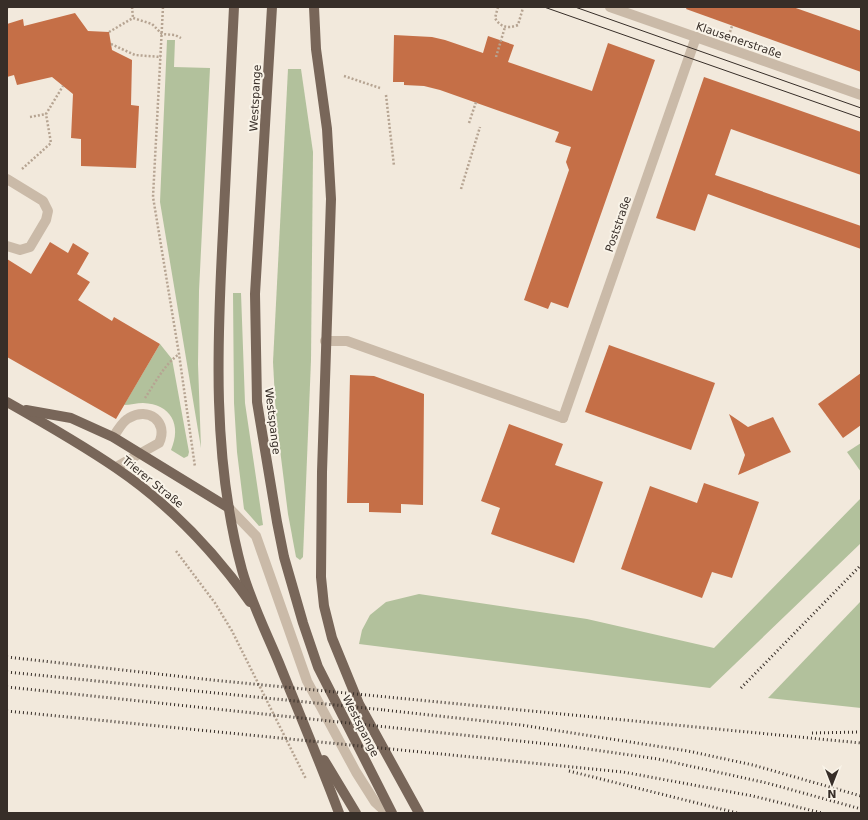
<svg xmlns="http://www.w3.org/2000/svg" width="868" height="820" font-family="'DejaVu Sans',sans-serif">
<rect width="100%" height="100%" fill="#f2e9dc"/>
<!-- green -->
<g fill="#b2c19c">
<path d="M 167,40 L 175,40 L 174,67 L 210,68 L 199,291 L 198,364 L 201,448 L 160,202 Z"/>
<path d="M 288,69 L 301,69 L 313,152 L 311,360 L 303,557 L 300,560 L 296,557 L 288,514 L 276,417 L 273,362 Z"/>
<path d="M 233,293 L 241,293 L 245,403 L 263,525 L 259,526 L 244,509 L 237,452 L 234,403 Z"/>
<path d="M 160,344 L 172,359 L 189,452 L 188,456 L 184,458 L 171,450 C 182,425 171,404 143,403 C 137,403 130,405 124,405 Z"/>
<path d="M 861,443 L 861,472 L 847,452 Z"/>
<path d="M 861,498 L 861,543 L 710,688 L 359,644 L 362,630 L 370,615 L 386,602 L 419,594 L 587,619 L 714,648 Z"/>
<path d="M 861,601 L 861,708 L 768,698 Z"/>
</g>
<!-- building -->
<g fill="#c56f47">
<path d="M 687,7 L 793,7 L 861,31 L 861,72 L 686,9 Z"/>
<path d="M 75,13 L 88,31 L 109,32 L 112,50 L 132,60 L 131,105 L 139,106 L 136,168 L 81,166 L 81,139 L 71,138 L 73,94 L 52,77 L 17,85 L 14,75 L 7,77 L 7,24 L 23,19 L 24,26 Z"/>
<path d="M 394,35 L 432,37 L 445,40 L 483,53 L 488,36 L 514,45 L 508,62 L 592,91 L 608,43 L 655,60 L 568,308 L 551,302 L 548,309 L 524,300 L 569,170 L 566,162 L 571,147 L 555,142 L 559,132 L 440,90 L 424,86 L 404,85 L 404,82 L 393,82 Z"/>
<path d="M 704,77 L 861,132 L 861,175 L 731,129 L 715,175 L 861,226 L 861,249 L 708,194 L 695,231 L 656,218 Z"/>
<path d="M 50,242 L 68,253 L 73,243 L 89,253 L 77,274 L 90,282 L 78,300 L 112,321 L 114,317 L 160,344 L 116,419 L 7,357 L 7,259 L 31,274 Z"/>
<path d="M 609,345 L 715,383 L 691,450 L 585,412 Z"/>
<path d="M 861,373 L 861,425 L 843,438 L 818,404 Z"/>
<path d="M 350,375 L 374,376 L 424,394 L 423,505 L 401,504 L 401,513 L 369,512 L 369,503 L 347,503 Z"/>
<path d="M 729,414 L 748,427 L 773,417 L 791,452 L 738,475 L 745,455 Z"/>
<path d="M 509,424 L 563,444 L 555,465 L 603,482 L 574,563 L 491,534 L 500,508 L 481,501 Z"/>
<path d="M 704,483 L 759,502 L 732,578 L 712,572 L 702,598 L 621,569 L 650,486 L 697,503 Z"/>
</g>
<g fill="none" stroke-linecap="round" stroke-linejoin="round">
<!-- path -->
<g stroke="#b6a492" stroke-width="2.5" stroke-dasharray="2 2" stroke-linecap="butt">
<path d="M 132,7 L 133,18"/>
<path d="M 163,7 L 153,197 L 179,354 L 195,467"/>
<path d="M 498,7 L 495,18 C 500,27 508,29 518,25 L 523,8"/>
<path d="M 109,32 L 133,18 L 152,24 L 162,34 L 175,35 L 181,38"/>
<path d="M 730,32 L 732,26"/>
<path d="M 111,44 L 135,55 L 161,57"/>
<path d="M 496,57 L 505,27"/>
<path d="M 344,76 L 380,88"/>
<path d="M 386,95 L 394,166"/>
<path d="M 30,117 L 46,114"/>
<path d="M 469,123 L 476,102"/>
<path d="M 22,169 L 51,143 L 46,114 L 63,86"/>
<path d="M 461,189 L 480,127"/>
<path d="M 145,398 C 155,383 164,365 179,354"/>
<path d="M 176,551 L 215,603 L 232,631 L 306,779"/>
</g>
<!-- lane -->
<g stroke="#cabaa8" stroke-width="10">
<path d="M 7,179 L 43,201 L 48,211 L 46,220 L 30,247 L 20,250 L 7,246"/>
<path d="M 325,341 L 347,341 L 563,418"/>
<path d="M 113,437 C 118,431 122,421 129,418 C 148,406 169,422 159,443 L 116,467"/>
<path d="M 229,508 L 256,536 L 307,681 L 356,772 L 375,802 L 387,813"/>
</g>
<!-- street -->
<g stroke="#cabaa8" stroke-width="10">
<path d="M 610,7 L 861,95"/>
<path d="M 563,418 L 696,37"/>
</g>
<!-- primary -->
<g stroke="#786659" stroke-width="10">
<path d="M 234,7 C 230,82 227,156 223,231 C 217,344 212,460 242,570 C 251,602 266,632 279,663 C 299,713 320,762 339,813"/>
<path d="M 272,7 L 255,294 L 257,402 L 277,522 L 284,557 L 303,623 L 318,667 L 392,813"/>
<path d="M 314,7 L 316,49 L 327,129 L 331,199 L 322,472 L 321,577 L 324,606 L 332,638 L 359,704 L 419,813"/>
<path d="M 7,402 C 44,423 81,444 116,468 C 169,504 213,550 250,602"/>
<path d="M 26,410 L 71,418 L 113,437 L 229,508"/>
<path d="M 324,760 L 356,813"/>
</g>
<!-- tram -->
<g stroke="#372e28" stroke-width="1">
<path d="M 544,7 L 861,118"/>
<path d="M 575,7 L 861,108"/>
<path d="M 7,8 L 11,7"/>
</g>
<!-- rail -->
<g stroke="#372e28" stroke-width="3" stroke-dasharray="1 3" stroke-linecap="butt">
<path d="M 7,657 L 212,680 L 861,743"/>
<path d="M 7,672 L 385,710"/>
<path d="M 7,687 L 567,746 L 658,759 L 767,783 L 861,809"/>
<path d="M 741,688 L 861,565"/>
<path d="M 384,710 L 521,725 L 688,751 L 753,765 L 861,796"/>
<path d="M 7,711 L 623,772 L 753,796 L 822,813"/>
<path d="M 812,733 L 861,732"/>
<path d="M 569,771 L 737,813"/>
</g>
</g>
<g text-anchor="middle" stroke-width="4" stroke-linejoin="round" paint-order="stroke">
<!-- street labels -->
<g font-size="11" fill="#372e28" stroke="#f9f3e8">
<text transform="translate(739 40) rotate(19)" y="4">Klausenerstraße</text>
<text transform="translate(255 98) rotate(-87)" y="4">Westspange</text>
<text transform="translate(618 224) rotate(-71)" y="4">Poststraße</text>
<text transform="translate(273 421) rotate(83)" y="4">Westspange</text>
<text transform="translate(153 482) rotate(39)" y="4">Trierer Straße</text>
<text transform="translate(361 726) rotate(63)" y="4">Westspange</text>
</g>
</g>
<!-- border -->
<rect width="868" height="820" fill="none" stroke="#372e28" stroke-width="16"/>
<!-- north arrow -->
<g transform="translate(832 784) rotate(180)" stroke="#f9f3e8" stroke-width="3" paint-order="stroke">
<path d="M0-3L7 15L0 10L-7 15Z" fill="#372e28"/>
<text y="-6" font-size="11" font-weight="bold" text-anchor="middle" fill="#372e28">N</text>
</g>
</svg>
